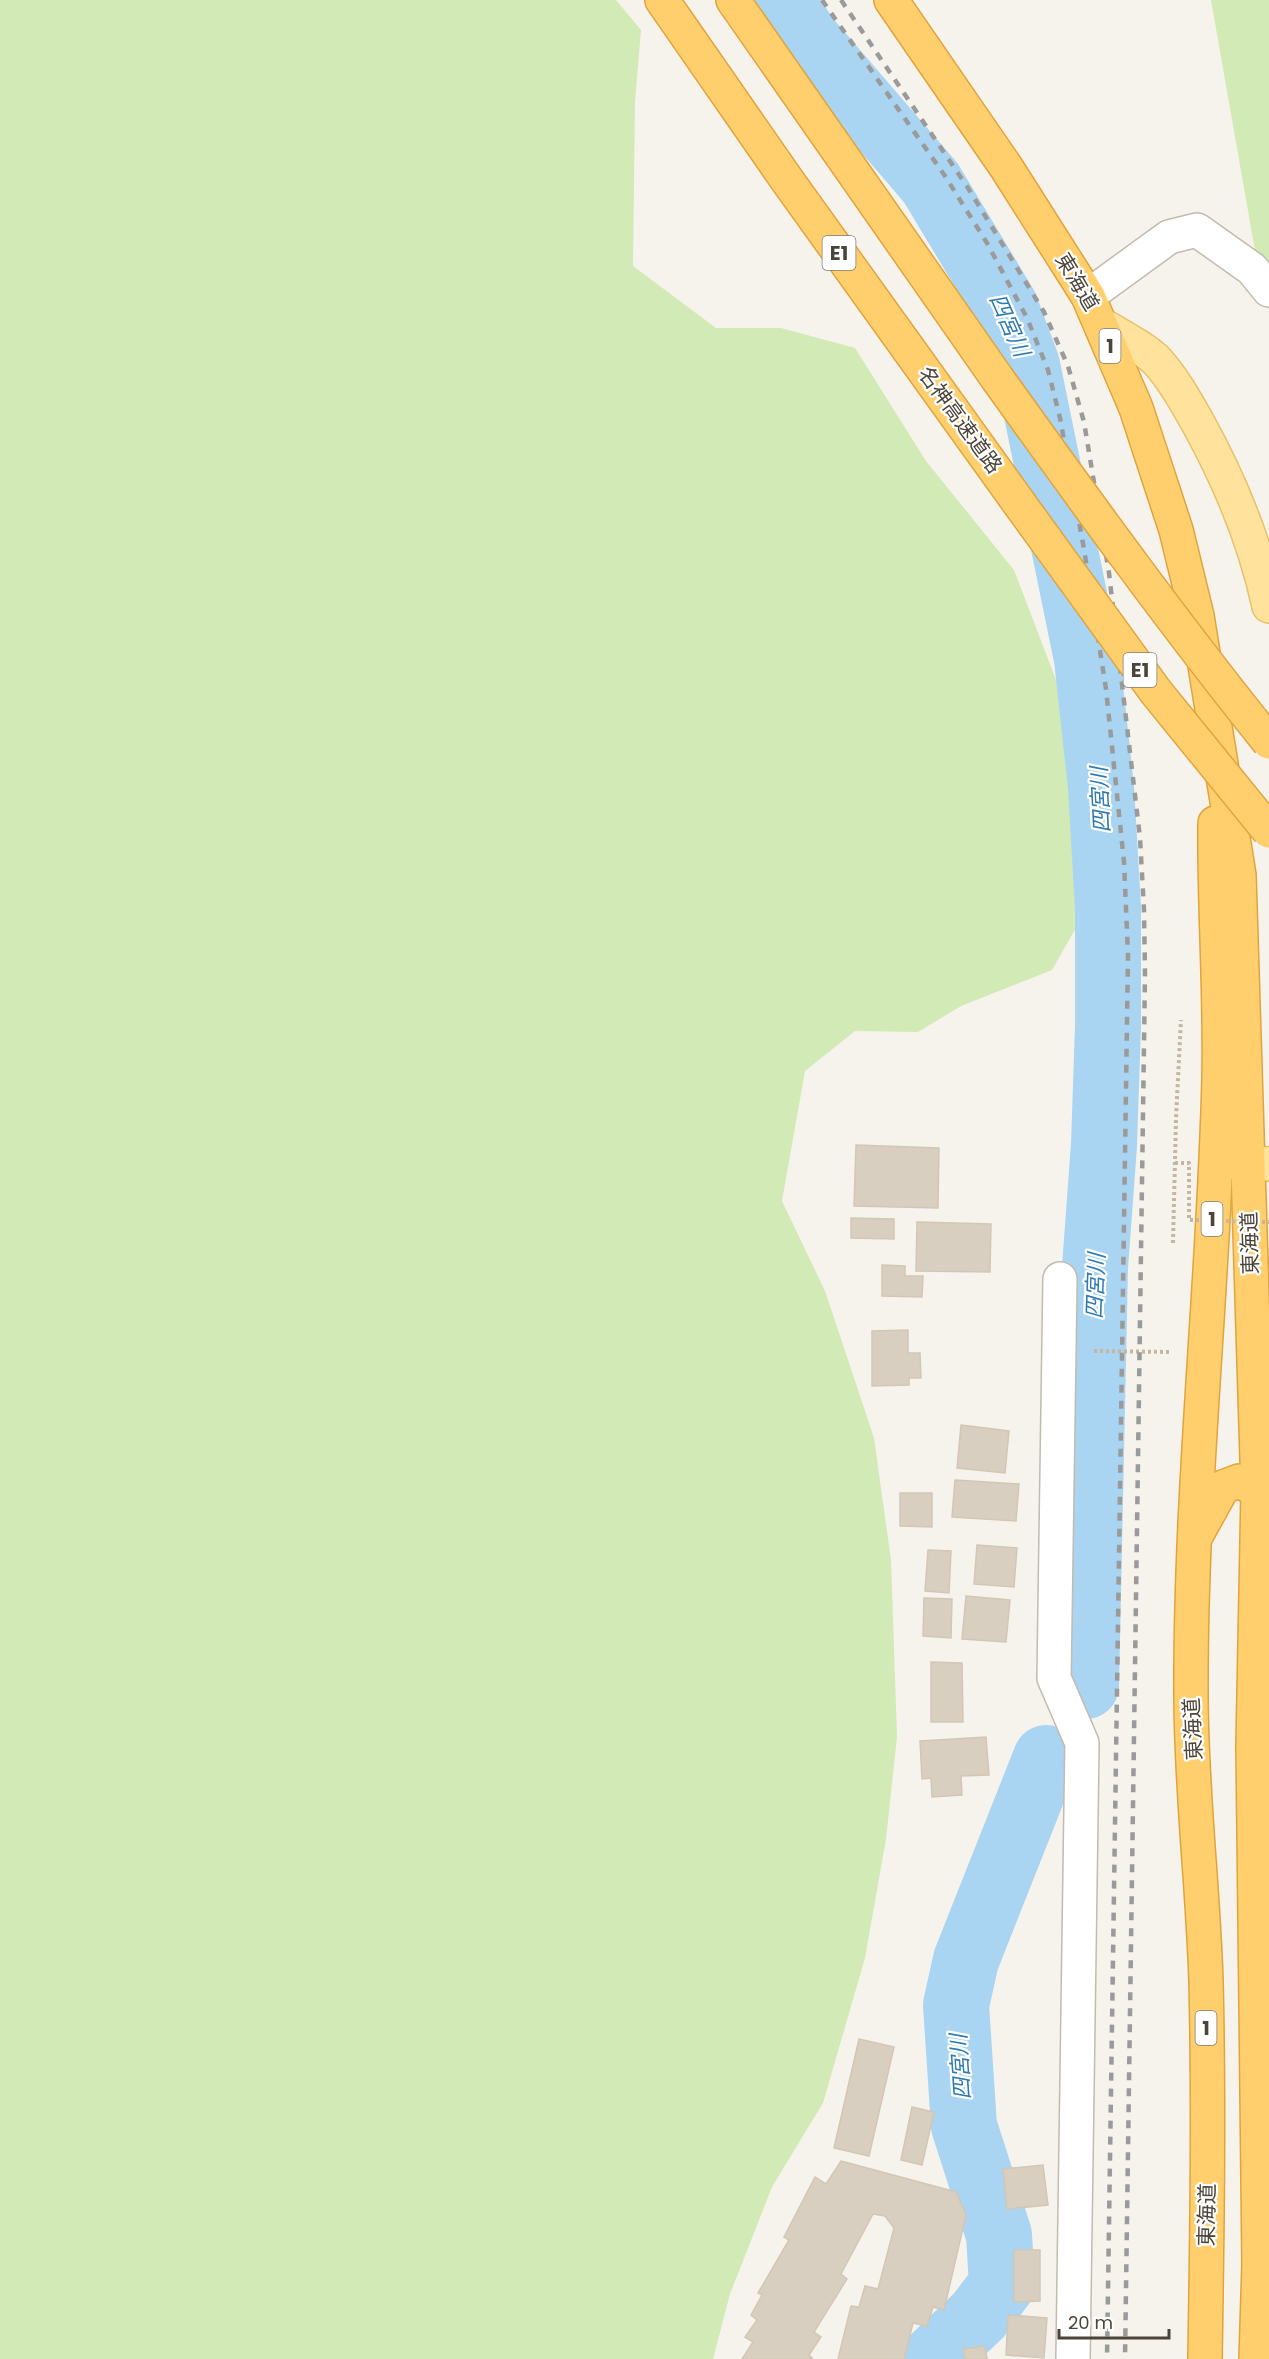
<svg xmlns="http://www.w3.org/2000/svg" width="1269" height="2359" font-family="Poppins,'Noto Sans JP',sans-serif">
<rect width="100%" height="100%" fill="#f6f3ec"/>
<!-- green -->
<g fill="#d2eab5">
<path d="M 0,0 L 616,0 L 641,30 L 635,101 L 633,266 L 716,328 L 781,328 L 855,348 L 926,461 L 1014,570 L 1076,732 L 1088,813 L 1085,912 L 1052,970 L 961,1006 L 918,1032 L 855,1031 L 805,1071 L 782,1201 L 825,1291 L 874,1438 L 891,1560 L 897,1737 L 886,1839 L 865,1958 L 823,2103 L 772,2187 L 730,2294 L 713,2359 L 0,2359 Z"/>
<path d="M 1211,0 L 1269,0 L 1269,307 L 1254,245 Z"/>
</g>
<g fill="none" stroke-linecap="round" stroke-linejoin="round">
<!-- river -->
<g stroke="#a9d4f2" stroke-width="66">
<path d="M 780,0 L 808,40 L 931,183 L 1005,306 L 1027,365 L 1087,659 L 1101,787 L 1108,908 L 1108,1026 L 1104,1145 L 1095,1267 L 1086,1686"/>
<path d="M 933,2359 L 979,2315 L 1002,2285 L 999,2235 L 964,2126 L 956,2005 L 966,1960 L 1046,1758"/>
</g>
</g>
<!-- building -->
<g fill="#d8cfc1" stroke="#d3c7b4" stroke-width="1.5">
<path d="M 856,1145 L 939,1148 L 938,1208 L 854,1206 Z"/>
<path d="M 851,1218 L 894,1219 L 894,1239 L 851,1238 Z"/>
<path d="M 917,1222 L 991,1224 L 990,1272 L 916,1271 Z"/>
<path d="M 882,1265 L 905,1266 L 905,1276 L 923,1276 L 922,1297 L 882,1296 Z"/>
<path d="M 908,1330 L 908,1353 L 920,1353 L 921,1378 L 909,1378 L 909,1385 L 872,1386 L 872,1331 Z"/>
<path d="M 961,1425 L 1009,1431 L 1005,1473 L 957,1468 Z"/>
<path d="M 955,1480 L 1019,1484 L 1016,1521 L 952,1517 Z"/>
<path d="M 900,1493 L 932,1493 L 932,1527 L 900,1526 Z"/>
<path d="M 977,1545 L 1017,1548 L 1014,1587 L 974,1584 Z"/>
<path d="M 928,1550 L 951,1551 L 949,1593 L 925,1591 Z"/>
<path d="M 966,1596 L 1010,1600 L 1006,1642 L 962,1639 Z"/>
<path d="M 924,1598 L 952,1599 L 951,1638 L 923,1636 Z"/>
<path d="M 931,1662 L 962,1663 L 963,1722 L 931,1722 Z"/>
<path d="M 986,1737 L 989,1775 L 961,1776 L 962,1795 L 932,1797 L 931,1778 L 922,1779 L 920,1741 Z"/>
<path d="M 859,2039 L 894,2047 L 869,2156 L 834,2148 Z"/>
<path d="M 912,2107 L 934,2112 L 922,2165 L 901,2160 Z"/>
<path d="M 841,2161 L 956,2192 L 966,2215 L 944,2310 L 933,2307 L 927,2326 L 913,2323 L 904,2359 L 838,2359 L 851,2306 L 859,2307 L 865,2286 L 878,2289 L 894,2228 L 885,2216 L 873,2214 L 841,2274 L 847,2279 L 814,2332 L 821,2337 L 809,2355 L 813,2359 L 742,2359 L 753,2342 L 745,2337 L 757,2320 L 751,2315 L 762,2295 L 758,2293 L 789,2240 L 784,2237 L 815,2177 L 826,2184 Z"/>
<path d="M 1043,2165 L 1048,2205 L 1007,2209 L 1003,2169 Z"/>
<path d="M 1014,2250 L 1040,2250 L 1040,2301 L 1014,2302 Z"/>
<path d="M 1008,2315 L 1047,2318 L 1044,2358 L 1006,2355 Z"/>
<path d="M 985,2346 L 987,2359 L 965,2359 L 963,2349 Z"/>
</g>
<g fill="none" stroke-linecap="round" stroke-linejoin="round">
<!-- street casing -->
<g stroke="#c2bbae" stroke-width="36">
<g id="street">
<path d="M 1088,296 L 1169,237 L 1197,230 L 1252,269 L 1269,290"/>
<path d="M 1060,1279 L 1054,1678 L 1082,1743 L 1073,2359"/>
</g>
</g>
<!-- primary casing -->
<g stroke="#e6c16a" stroke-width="36">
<g id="primary">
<path d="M 1101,324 C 1118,335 1145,348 1158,362 C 1174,380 1186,402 1198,423 C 1230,481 1255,541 1269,606"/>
<path d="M 1219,1161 L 1269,1164"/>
</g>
</g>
<!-- highway casing -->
<g stroke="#e0a43c" stroke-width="36">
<g id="highway">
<path d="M 662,0 L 787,180 L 1019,503"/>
<path d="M 733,0 L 997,378"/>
<path d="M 891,0 L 1006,167 L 1088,296 L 1136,408 L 1176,530 L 1197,616 L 1239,875 L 1258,1491 L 1253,1745 L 1259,2264 L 1256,2359"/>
<path d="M 1197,1534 L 1223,1487 L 1239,1481 L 1258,1491"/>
<path d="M 1205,2359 C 1207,2233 1209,2107 1206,1981 C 1203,1885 1191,1790 1191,1695 C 1190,1489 1214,1284 1219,1078 C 1221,993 1214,908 1215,823"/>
</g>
</g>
<!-- path -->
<g stroke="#c4b79f" stroke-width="4" stroke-dasharray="3 3" stroke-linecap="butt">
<path d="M 1173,1243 L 1176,1118 L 1181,1020"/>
<path d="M 1094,1351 L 1171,1352"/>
</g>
<!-- street -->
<use href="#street" stroke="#fff" stroke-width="33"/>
<!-- primary -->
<use href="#primary" stroke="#ffe39c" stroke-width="33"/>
<!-- highway -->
<use href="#highway" stroke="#ffcf6e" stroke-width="33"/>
<!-- rail -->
<g stroke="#9a9a9a" stroke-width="4.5" stroke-dasharray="8 8" stroke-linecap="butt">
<path d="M 822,0 L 945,176 L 987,243 L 1027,318 L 1048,370 L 1060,418 L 1084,549 L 1106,689 L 1124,862 L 1128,955 L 1107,2359"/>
<path d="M 841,0 L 968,188 L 1044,312 L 1068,366 L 1084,422 L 1109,573 L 1140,838 L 1144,910 L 1145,975 L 1125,2359"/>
</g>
<!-- highway-bridge casing -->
<g stroke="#e0a43c" stroke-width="36" stroke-linecap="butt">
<g id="highway-bridge">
<path d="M 997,378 C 1085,501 1174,624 1269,742"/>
<path d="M 1019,503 L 1156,692 L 1269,831"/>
</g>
</g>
<!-- path-bridge -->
<path stroke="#c4b79f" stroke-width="4" stroke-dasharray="3 3" stroke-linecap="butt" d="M 1175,1163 L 1189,1163 L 1189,1220 L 1269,1222"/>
<!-- highway-bridge -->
<use href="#highway-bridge" stroke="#ffcf6e" stroke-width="33"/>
</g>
<g text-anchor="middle" stroke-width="4.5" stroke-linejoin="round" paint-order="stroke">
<!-- shield labels -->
<g fill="#fff" stroke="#817c74" stroke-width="1.5">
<rect x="822.5" y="236" width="33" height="34" rx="4.5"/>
<rect x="1099.5" y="329" width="21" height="34" rx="4.5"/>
<rect x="1123.5" y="653" width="33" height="34" rx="4.5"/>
<rect x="1201.5" y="1202" width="21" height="34" rx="4.5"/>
<rect x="1195.5" y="2011" width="21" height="34" rx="4.5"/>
</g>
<g font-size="20" font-weight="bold" fill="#4b4439">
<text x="839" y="260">E1</text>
<text x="1110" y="353">1</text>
<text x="1140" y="677">E1</text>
<text x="1212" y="1226">1</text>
<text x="1206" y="2035">1</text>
</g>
<!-- street labels -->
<g font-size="21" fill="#4b4439" stroke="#fff">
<text transform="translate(1077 282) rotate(59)" y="7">東海道</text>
<text transform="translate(960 420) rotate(54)" y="7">名神高速道路</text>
<text transform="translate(1250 1243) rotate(-92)" y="7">東海道</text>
<text transform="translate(1193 1729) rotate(-93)" y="7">東海道</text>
<text transform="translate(1207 2215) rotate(-89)" y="7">東海道</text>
</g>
<!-- water labels -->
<g font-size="22" font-style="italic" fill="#2e7ab2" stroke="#fff">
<text transform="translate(1010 325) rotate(66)" y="8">四宮川</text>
<text transform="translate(1100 800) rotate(-93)" y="8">四宮川</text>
<text transform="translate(1095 1286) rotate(-88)" y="8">四宮川</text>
<text transform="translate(960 2067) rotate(-94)" y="8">四宮川</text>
</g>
</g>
<!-- scale -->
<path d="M1059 2329v9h110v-9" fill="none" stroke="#4b4439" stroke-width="3"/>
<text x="1068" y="2329" font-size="18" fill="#4b4439" stroke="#ffffff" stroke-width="4.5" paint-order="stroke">20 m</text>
</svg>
